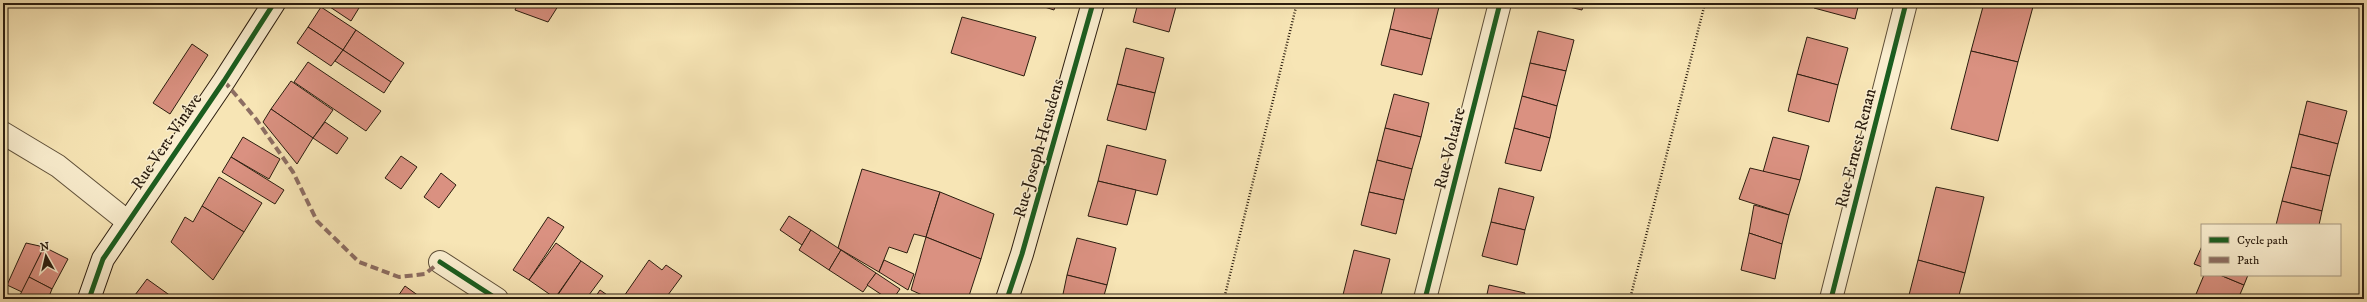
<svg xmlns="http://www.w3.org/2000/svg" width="2367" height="302" font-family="'IM FELL DW Pica',serif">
<rect width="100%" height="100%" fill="#f7e5b5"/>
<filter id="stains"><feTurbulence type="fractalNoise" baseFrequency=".005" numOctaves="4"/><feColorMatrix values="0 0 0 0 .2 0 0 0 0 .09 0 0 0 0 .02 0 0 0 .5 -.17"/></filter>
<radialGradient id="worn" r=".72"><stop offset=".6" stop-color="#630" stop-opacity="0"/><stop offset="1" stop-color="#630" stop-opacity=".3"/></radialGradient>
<!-- building -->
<g fill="#da9181" stroke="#2b1d0f">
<path d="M 324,3 L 362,3 L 351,21 Z"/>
<path d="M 518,3 L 560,3 L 548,22 L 515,10 Z"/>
<path d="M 1032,3 L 1056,3 L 1054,10 Z"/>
<path d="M 1138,3 L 1177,3 L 1169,32 L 1133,22 Z"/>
<path d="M 1396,3 L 1440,3 L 1431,39 L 1390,29 Z"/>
<path d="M 1552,3 L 1584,3 L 1582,10 Z"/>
<path d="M 1815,3 L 1859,3 L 1855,19 L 1814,8 Z"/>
<path d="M 1984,3 L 2034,3 L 2018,62 L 1971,51 Z"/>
<path d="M 321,7 L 356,30 L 343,50 L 308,27 Z"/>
<path d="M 962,17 L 1036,37 L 1024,76 L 951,53 Z"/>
<path d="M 308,27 L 343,50 L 331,66 L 297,43 Z"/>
<path d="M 1390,29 L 1431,39 L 1422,75 L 1381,65 Z"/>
<path d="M 356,30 L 404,63 L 391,82 L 343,50 Z"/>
<path d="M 1538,31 L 1574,40 L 1566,71 L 1530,63 Z"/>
<path d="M 1807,37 L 1848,48 L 1838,85 L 1797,74 Z"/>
<path d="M 192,44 L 208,55 L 170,114 L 153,103 Z"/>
<path d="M 1126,48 L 1164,58 L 1155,93 L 1117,84 Z"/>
<path d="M 343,50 L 391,82 L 384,93 L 335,61 Z"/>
<path d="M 1971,51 L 2018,62 L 1998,141 L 1951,129 Z"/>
<path d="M 308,62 L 381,111 L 366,131 L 294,82 Z"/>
<path d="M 1530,63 L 1566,71 L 1557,106 L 1522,96 Z"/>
<path d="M 1797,74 L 1838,85 L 1829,122 L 1788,111 Z"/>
<path d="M 291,81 L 333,110 L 313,138 L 271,109 Z"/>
<path d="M 1117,84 L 1155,93 L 1146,130 L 1107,120 Z"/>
<path d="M 1394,94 L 1429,103 L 1421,137 L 1385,128 Z"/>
<path d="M 1522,96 L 1557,106 L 1550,138 L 1514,128 Z"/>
<path d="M 2307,101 L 2347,111 L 2338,144 L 2299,134 Z"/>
<path d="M 271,109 L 313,138 L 297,164 L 263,122 Z"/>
<path d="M 325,122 L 348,138 L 337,154 L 313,138 Z"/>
<path d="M 1385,128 L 1421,137 L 1412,169 L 1377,160 Z"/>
<path d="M 1514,128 L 1550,138 L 1541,171 L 1505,163 Z"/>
<path d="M 2299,134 L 2338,144 L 2330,176 L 2291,167 Z"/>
<path d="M 243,137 L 280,159 L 269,179 L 231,157 Z"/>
<path d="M 1773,137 L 1809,146 L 1800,180 L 1763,172 Z"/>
<path d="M 1107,145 L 1166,160 L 1157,195 L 1098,181 Z"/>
<path d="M 401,156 L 417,167 L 401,189 L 385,178 Z"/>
<path d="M 231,157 L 284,190 L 275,204 L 222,172 Z"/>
<path d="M 1377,160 L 1412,169 L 1404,200 L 1369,192 Z"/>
<path d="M 2291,167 L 2330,176 L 2322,211 L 2282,201 Z"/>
<path d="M 1750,168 L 1800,180 L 1789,215 L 1739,199 Z"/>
<path d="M 862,169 L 940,192 L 926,237 L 914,234 L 907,253 L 889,247 L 879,272 L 838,248 Z"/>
<path d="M 441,173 L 456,185 L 439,208 L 424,197 Z"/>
<path d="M 219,177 L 262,203 L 244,232 L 202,206 Z"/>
<path d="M 1098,181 L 1136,190 L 1127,225 L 1088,216 Z"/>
<path d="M 1936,187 L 1984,197 L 1965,273 L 1918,260 Z"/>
<path d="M 1499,188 L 1534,197 L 1525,230 L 1491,222 Z"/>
<path d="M 940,192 L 994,214 L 981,259 L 926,237 Z"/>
<path d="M 1369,192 L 1404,200 L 1396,234 L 1361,225 Z"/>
<path d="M 2282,201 L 2322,211 L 2319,225 L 2276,225 Z"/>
<path d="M 1754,205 L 1789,215 L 1782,244 L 1749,233 Z"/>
<path d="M 202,206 L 244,232 L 213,280 L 171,242 L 185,217 L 193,222 Z"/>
<path d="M 789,216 L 811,230 L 802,245 L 780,230 Z"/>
<path d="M 548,217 L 564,227 L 529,280 L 513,270 Z"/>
<path d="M 1491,222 L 1525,230 L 1517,265 L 1482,256 Z"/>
<path d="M 811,230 L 841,250 L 829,270 L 799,250 Z"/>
<path d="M 1749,233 L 1782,244 L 1775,279 L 1741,270 Z"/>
<path d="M 926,237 L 981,259 L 968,299 L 931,299 L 911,290 Z"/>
<path d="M 1077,238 L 1116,248 L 1107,285 L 1067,275 Z"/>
<path d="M 26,243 L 44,247 L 22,292 L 7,285 Z"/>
<path d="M 556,243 L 581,261 L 555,298 L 529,280 Z"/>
<path d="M 2202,246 L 2202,267 L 2194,264 Z"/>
<path d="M 44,247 L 68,259 L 52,289 L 29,277 Z"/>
<path d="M 841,250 L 876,273 L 863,292 L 829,270 Z"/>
<path d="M 1354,250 L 1390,259 L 1380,299 L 1342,299 Z"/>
<path d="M 649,260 L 662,270 L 666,265 L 682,276 L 665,299 L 622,299 Z"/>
<path d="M 884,260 L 914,274 L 908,290 L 879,272 Z"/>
<path d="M 1918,260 L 1965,273 L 1958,299 L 1908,299 Z"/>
<path d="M 581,261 L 603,276 L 586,299 L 555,299 Z"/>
<path d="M 876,273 L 900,289 L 893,299 L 888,299 L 867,285 Z"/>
<path d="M 1067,275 L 1107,285 L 1103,299 L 1062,299 Z"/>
<path d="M 2204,275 L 2220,275 L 2244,285 L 2238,299 L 2194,299 Z"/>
<path d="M 2220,275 L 2248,275 L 2244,285 Z"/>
<path d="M 29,277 L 52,289 L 48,299 L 18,299 Z"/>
<path d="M 147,279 L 175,299 L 132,299 Z"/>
<path d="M 1489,285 L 1525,293 L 1523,299 L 1486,299 Z"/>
<path d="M 405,286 L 423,299 L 396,299 Z"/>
<path d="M 600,290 L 613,299 L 594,299 Z"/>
<path d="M 1732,295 L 1748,299 L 1731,299 Z"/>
</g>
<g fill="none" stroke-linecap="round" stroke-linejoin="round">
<!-- street casing -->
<g stroke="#5e4f38" stroke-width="24">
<g id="street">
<path d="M 3,133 L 58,166 L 128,222"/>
<path d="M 440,262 L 497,299"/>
<path d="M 1425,299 L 1500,3"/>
<path d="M 1831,299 L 1906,3"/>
</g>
</g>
<!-- secondary casing -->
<g stroke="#2b1d0f" stroke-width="24">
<g id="secondary">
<path d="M 89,299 L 103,259 L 224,81 L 274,3"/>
<path d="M 1007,299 L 1022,254 L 1093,3"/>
</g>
</g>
<!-- path -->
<g stroke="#2b1d0f" stroke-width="2.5" stroke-dasharray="1 2" stroke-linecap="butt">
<path d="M 1224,299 L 1297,3"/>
<path d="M 1630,299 L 1705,3"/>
</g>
<!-- street -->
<use href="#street" stroke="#faeecf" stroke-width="22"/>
<!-- secondary -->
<use href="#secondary" stroke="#faeecf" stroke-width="22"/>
<!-- quiet -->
<path stroke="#8d6e63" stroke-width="4" stroke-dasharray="8 4" stroke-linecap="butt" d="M 224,81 L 256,119 L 293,172 L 317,221 L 359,262 L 399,277 L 425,274 L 440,262"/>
<!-- cycleway casing -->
<g stroke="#faeecf" stroke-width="8">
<g id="cycleway">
<path d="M 440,262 L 497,299"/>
<path d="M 89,299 L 103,259 L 224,81 L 274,3"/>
<path d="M 1007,299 L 1022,254 L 1093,3"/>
<path d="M 1425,299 L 1500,3"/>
<path d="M 1831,299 L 1906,3"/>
</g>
</g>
<!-- cycleway -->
<use href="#cycleway" stroke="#1b5e20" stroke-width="5"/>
</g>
<g text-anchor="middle" stroke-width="3" stroke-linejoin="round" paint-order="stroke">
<!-- street labels -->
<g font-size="17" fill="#2b1d0f" stroke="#faeecf">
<text transform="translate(166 141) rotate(-56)" y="6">Rue Vert-Vinâve</text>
<text transform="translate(1038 148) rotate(-74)" y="6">Rue Joseph Heusdens</text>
<text transform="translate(1449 148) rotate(-76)" y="6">Rue Voltaire</text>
<text transform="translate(1855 148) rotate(-76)" y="6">Rue Ernest Renan</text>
</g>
</g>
<!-- margin -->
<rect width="2367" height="302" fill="none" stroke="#f7e5b5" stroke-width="16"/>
<rect x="4" y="4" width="2359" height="294" fill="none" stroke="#2b1d0f" stroke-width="2"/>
<rect x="8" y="8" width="2351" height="286" fill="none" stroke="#2b1d0f"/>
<!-- legend -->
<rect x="2201" y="224" width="140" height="52" fill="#faeecf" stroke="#a79a82"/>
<rect x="2209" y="237" width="20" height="6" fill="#1b5e20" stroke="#a79a82"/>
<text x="2237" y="244" font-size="12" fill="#2b1d0f">Cycle path</text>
<rect x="2209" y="257" width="20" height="6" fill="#8d6e63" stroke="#a79a82"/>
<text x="2237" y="264" font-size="12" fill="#2b1d0f">Path</text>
<!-- north arrow -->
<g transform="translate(46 256) rotate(352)" stroke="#faeecf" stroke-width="3" paint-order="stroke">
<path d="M0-3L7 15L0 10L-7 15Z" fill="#2b1d0f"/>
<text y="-6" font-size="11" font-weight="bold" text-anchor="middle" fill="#2b1d0f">N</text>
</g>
<rect width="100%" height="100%" filter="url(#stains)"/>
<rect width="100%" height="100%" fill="url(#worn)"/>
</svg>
